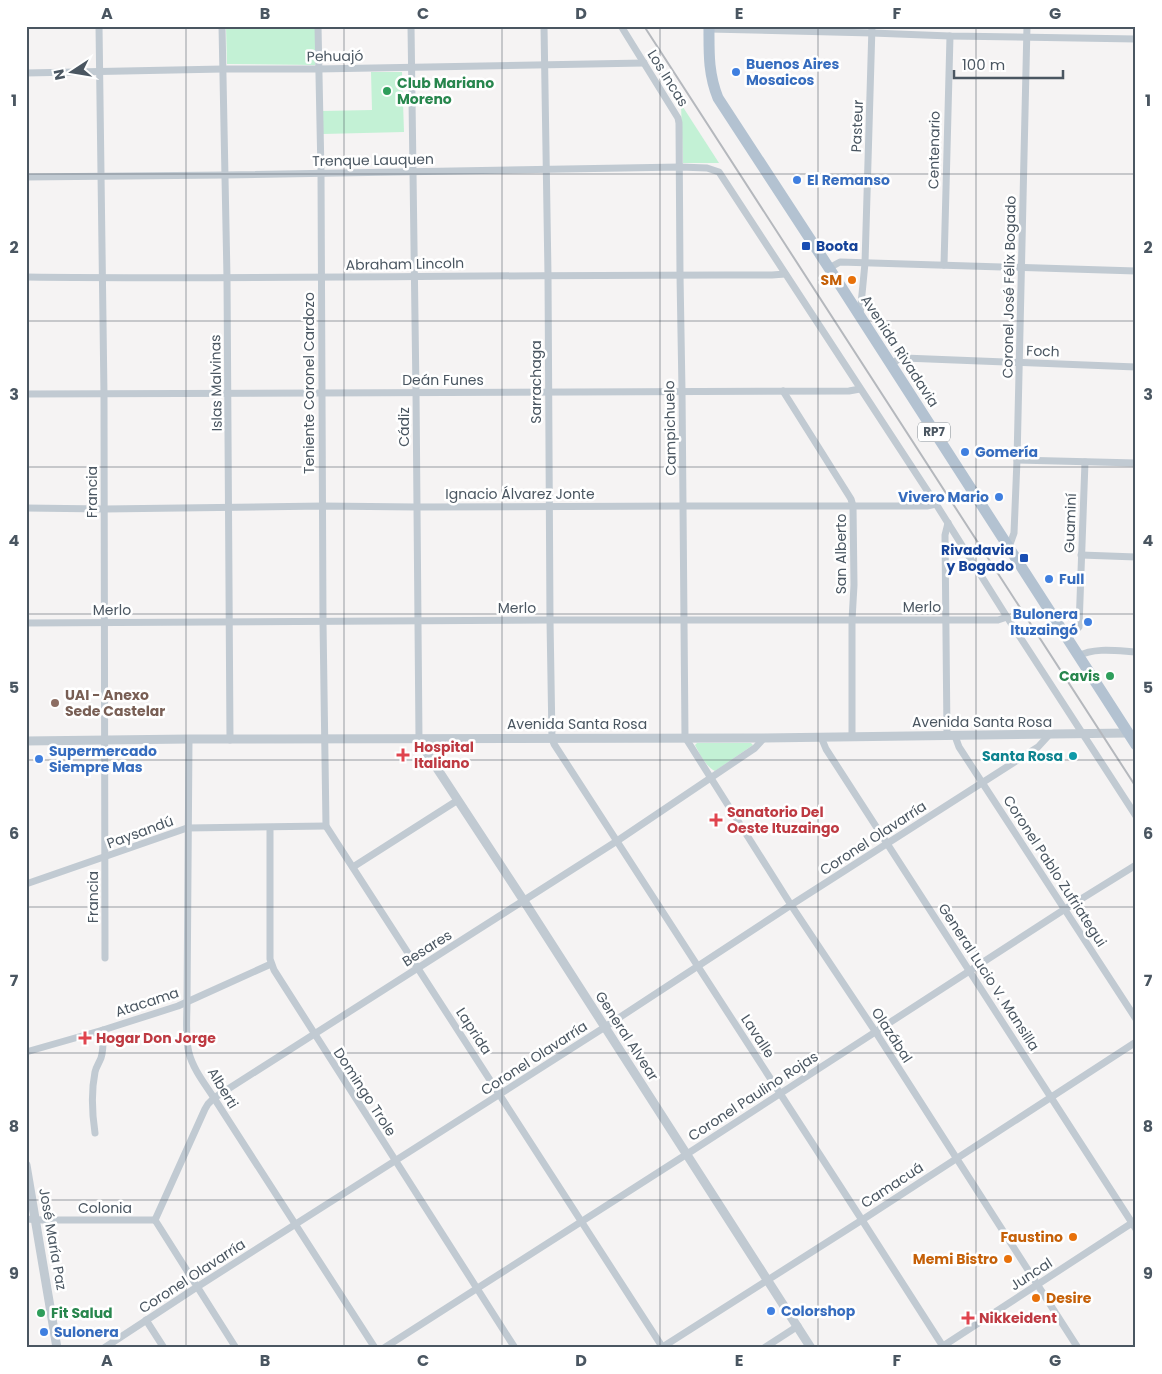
<svg xmlns="http://www.w3.org/2000/svg" width="1162" height="1374" font-family="Poppins,sans-serif">
<rect width="100%" height="100%" fill="#f5f3f3"/>
<!-- green -->
<g fill="#c3f1d5">
<path d="M 226,26 L 315,26 L 315,65 L 227,64 Z"/>
<path d="M 371,72 L 402,72 L 404,132 L 323,134 L 322,111 L 372,110 Z"/>
<path d="M 681,104 L 719,163 L 683,163 Z"/>
<path d="M 697,743 L 751,743 L 753,745 L 715,771 C 706,767 699,753 695,745 Z"/>
</g>
<g fill="none" stroke-linecap="round" stroke-linejoin="round">
<!-- minor -->
<g stroke="#c1cad2" stroke-width="7">
<path d="M 99,26 L 104,395 L 105,958"/>
<path d="M 222,26 L 227,278 L 230,740"/>
<path d="M 318,26 L 321,173 L 323,622 L 326,826 L 663,1348"/>
<path d="M 411,26 L 416,392 L 419,739"/>
<path d="M 544,26 L 548,275 L 550,620 L 552,739 L 554,744 L 862,1220 L 944,1348"/>
<path d="M 621,26 L 678,118 L 679,123 L 680,275 L 682,391 L 685,737 L 791,905 L 875,1031 L 1078,1348"/>
<path d="M 709,29 L 872,33 L 950,36 L 1136,39"/>
<path d="M 26,73 L 223,69 L 318,69 L 644,63"/>
<path d="M 26,177 L 225,175 L 680,167 L 707,168 L 719,172 L 936,504 L 1007,617 L 1136,816"/>
<path d="M 944,265 L 950,36"/>
<path d="M 829,268 L 840,262 L 1136,271"/>
<path d="M 26,277 C 275,280 523,274 772,275 L 785,274"/>
<path d="M 860,315 L 865,263 L 872,26"/>
<path d="M 891,364 L 899,359 L 904,358 L 1136,367"/>
<path d="M 783,391 L 851,499 L 853,506 L 854,585 L 852,620 L 852,737"/>
<path d="M 26,394 L 849,391 L 860,389"/>
<path d="M 1017,460 L 1136,463"/>
<path d="M 26,508 L 105,509 L 323,506 L 416,507 L 683,506 L 927,506 L 936,504"/>
<path d="M 1009,547 L 1014,533 L 1017,460 L 1027,26"/>
<path d="M 1081,555 L 1136,557"/>
<path d="M 26,623 L 550,620 L 998,620 L 1007,617"/>
<path d="M 1067,639 L 1079,627 L 1085,462"/>
<path d="M 1078,656 C 1095,647 1118,651 1136,652"/>
<path d="M 947,736 L 945,535 L 948,523"/>
<path d="M 955,736 L 959,747 L 1136,1019"/>
<path d="M 821,737 L 826,749 L 1136,1229"/>
<path d="M 189,739 L 187,1002 C 187,1019 185,1038 189,1053 C 193,1069 205,1084 214,1098 L 375,1348"/>
<path d="M 270,828 L 270,959 L 274,970 L 515,1348"/>
<path d="M 353,867 L 458,800"/>
<path d="M 26,884 L 187,828 L 326,826"/>
<path d="M 26,1052 L 103,1030 L 178,1006 L 271,964"/>
<path d="M 95,1133 C 92,1113 91,1092 95,1072 C 96,1067 99,1063 101,1058 C 104,1049 103,1038 103,1030"/>
<path d="M 26,1219 L 42,1220 L 155,1220"/>
<path d="M 155,1220 L 205,1109 L 208,1104 L 214,1098 L 617,841 L 755,748 L 764,738"/>
<path d="M 155,1220 L 236,1348"/>
<path d="M 146,1320 L 164,1348"/>
<path d="M 104,1348 L 197,1287 L 605,1027 L 791,905 L 1038,747 L 1049,735"/>
<path d="M 384,1348 L 687,1154 L 1065,909 L 1136,865"/>
<path d="M 661,1348 L 862,1220 L 1136,1042"/>
<path d="M 764,1348 L 798,1326"/>
<path d="M 940,1348 L 1135,1221"/>
</g>
<!-- tertiary -->
<g stroke="#c1cad2" stroke-width="9">
<path d="M 419,739 L 423,747 L 524,901 L 811,1348"/>
<path d="M 26,741 L 189,739 L 764,738 L 1128,733"/>
<path d="M 26,1165 L 57,1348"/>
</g>
<!-- primary -->
<path stroke="#b3c2d1" stroke-width="11" d="M 709,26 C 709,52 708,73 718,98 L 829,268 L 1136,745"/>
<!-- rail -->
<path stroke="#b5b8bd" stroke-width="2" d="M 644,26 L 1136,787"/>
</g>
<!-- grid -->
<path fill="none" stroke="#4a5661" stroke-width="1" stroke-opacity="0.55" d="M 186,26 L 186,1348M 344,26 L 344,1348M 502,26 L 502,1348M 660,26 L 660,1348M 818,26 L 818,1348M 976,26 L 976,1348M 26,174 L 1136,174M 26,321 L 1136,321M 26,467 L 1136,467M 26,614 L 1136,614M 26,760 L 1136,760M 26,907 L 1136,907M 26,1053 L 1136,1053M 26,1200 L 1136,1200"/>
<!-- markers -->
<g fill="#3f7fe0" stroke="#fff" stroke-width="2">
<circle cx="736" cy="72" r="5"/>
<circle cx="797" cy="180" r="5"/>
<circle cx="965" cy="452" r="5"/>
<circle cx="999" cy="497" r="5"/>
<circle cx="1049" cy="579" r="5"/>
<circle cx="1088" cy="622" r="5"/>
<circle cx="39" cy="759" r="5"/>
<circle cx="771" cy="1311" r="5"/>
<circle cx="44" cy="1332" r="5"/>
</g>
<g fill="#2e9e5b" stroke="#fff" stroke-width="2">
<circle cx="387" cy="91" r="5"/>
<circle cx="1110" cy="676" r="5"/>
<circle cx="41" cy="1313" r="5"/>
</g>
<g fill="#1a4fb4" stroke="#fff" stroke-width="2">
<rect x="801" y="241" width="10" height="10" rx="2.5"/>
<rect x="1019" y="553" width="10" height="10" rx="2.5"/>
</g>
<g fill="#e8710a" stroke="#fff" stroke-width="2">
<circle cx="852" cy="280" r="5"/>
<circle cx="1073" cy="1237" r="5"/>
<circle cx="1008" cy="1259" r="5"/>
<circle cx="1036" cy="1298" r="5"/>
</g>
<circle fill="#8d6e63" stroke="#fff" stroke-width="2" cx="55" cy="703" r="5"/>
<g fill="#e0444e" stroke="#fff" stroke-width="2">
<path d="M400.5 747.5h5v5h5v5h-5v5h-5v-5h-5v-5h5z"/>
<path d="M713.5 812.5h5v5h5v5h-5v5h-5v-5h-5v-5h5z"/>
<path d="M82.5 1030.5h5v5h5v5h-5v5h-5v-5h-5v-5h5z"/>
<path d="M965.5 1310.5h5v5h5v5h-5v5h-5v-5h-5v-5h5z"/>
</g>
<circle fill="#0f9aa8" stroke="#fff" stroke-width="2" cx="1073" cy="756" r="5"/>
<g text-anchor="middle" stroke-width="5" stroke-linejoin="round" paint-order="stroke">
<!-- shield labels -->
<rect fill="#fff" stroke="#808990" stroke-width="1" x="918" y="422.5" width="32" height="19" rx="4"/>
<g font-size="12" font-weight="bold" fill="#4a5661">
<text x="934" y="436">RP7</text>
</g>
<!-- street labels -->
<g font-size="14" fill="#4a5661" stroke="#fff">
<text transform="translate(335 56) rotate(-1)" y="5">Pehuajó</text>
<text transform="translate(668 78) rotate(58)" y="5">Los Incas</text>
<text transform="translate(857 126) rotate(-88)" y="5">Pasteur</text>
<text transform="translate(934 150) rotate(-89)" y="5">Centenario</text>
<text transform="translate(373 160) rotate(-1)" y="5">Trenque Lauquen</text>
<text transform="translate(405 264) rotate(-1)" y="5">Abraham Lincoln</text>
<text transform="translate(1009 287) rotate(-89)" y="5">Coronel José Félix Bogado</text>
<text transform="translate(900 351) rotate(57)" y="5">Avenida Rivadavia</text>
<text transform="translate(1043 351) rotate(2)" y="5">Foch</text>
<text x="443" y="385">Deán Funes</text>
<text transform="translate(536 382) rotate(-90)" y="5">Sarrachaga</text>
<text transform="translate(216 383) rotate(-91)" y="5">Islas Malvinas</text>
<text transform="translate(309 383) rotate(-90)" y="5">Teniente Coronel Cardozo</text>
<text transform="translate(404 427) rotate(-90)" y="5">Cádiz</text>
<text transform="translate(670 428) rotate(-91)" y="5">Campichuelo</text>
<text transform="translate(92 492) rotate(-90)" y="5">Francia</text>
<text x="520" y="499">Ignacio Álvarez Jonte</text>
<text transform="translate(1070 523) rotate(-88)" y="5">Guaminí</text>
<text transform="translate(841 554) rotate(-90)" y="5">San Alberto</text>
<text x="922" y="612">Merlo</text>
<text x="517" y="613">Merlo</text>
<text x="112" y="615">Merlo</text>
<text x="982" y="727">Avenida Santa Rosa</text>
<text x="577" y="729">Avenida Santa Rosa</text>
<text transform="translate(140 832) rotate(-20)" y="5">Paysandú</text>
<text transform="translate(873 838) rotate(-33)" y="5">Coronel Olavarría</text>
<text transform="translate(1055 871) rotate(57)" y="5">Coronel Pablo Zufriategui</text>
<text transform="translate(93 897) rotate(-90)" y="5">Francia</text>
<text transform="translate(427 948) rotate(-32)" y="5">Besares</text>
<text transform="translate(989 977) rotate(57)" y="5">General Lucio V. Mansilla</text>
<text transform="translate(147 1002) rotate(-18)" y="5">Atacama</text>
<text transform="translate(474 1031) rotate(57)" y="5">Laprida</text>
<text transform="translate(892 1035) rotate(57)" y="5">Olazábal</text>
<text transform="translate(627 1036) rotate(57)" y="5">General Alvear</text>
<text transform="translate(758 1036) rotate(57)" y="5">Lavalle</text>
<text transform="translate(534 1058) rotate(-33)" y="5">Coronel Olavarría</text>
<text transform="translate(223 1088) rotate(59)" y="5">Alberti</text>
<text transform="translate(365 1092) rotate(57)" y="5">Domingo Trole</text>
<text transform="translate(753 1096) rotate(-33)" y="5">Coronel Paulino Rojas</text>
<text transform="translate(892 1185) rotate(-33)" y="5">Camacuá</text>
<text x="105" y="1213">Colonia</text>
<text transform="translate(53 1239) rotate(80)" y="5">José María Paz</text>
<text transform="translate(1031 1274) rotate(-33)" y="5">Juncal</text>
<text transform="translate(192 1276) rotate(-33)" y="5">Coronel Olavarría</text>
</g>
<!-- shop labels -->
<g font-size="14" font-weight="bold" fill="#366cbe" stroke="#fff" text-anchor="start">
<text x="746" y="69">Buenos Aires<tspan x="746" dy="16">Mosaicos</tspan></text>
<text x="807" y="185">El Remanso</text>
<text x="975" y="457">Gomería</text>
<text x="989" y="502" text-anchor="end">Vivero Mario</text>
<text x="1059" y="584">Full</text>
<text x="1078" y="619" text-anchor="end">Bulonera<tspan x="1078" dy="16">Ituzaingó</tspan></text>
<text x="49" y="756">Supermercado<tspan x="49" dy="16">Siempre Mas</tspan></text>
<text x="781" y="1316">Colorshop</text>
<text x="54" y="1337">Sulonera</text>
</g>
<!-- leisure labels -->
<g font-size="14" font-weight="bold" fill="#27864d" stroke="#fff" text-anchor="start">
<text x="397" y="88">Club Mariano<tspan x="397" dy="16">Moreno</tspan></text>
<text x="1100" y="681" text-anchor="end">Cavis</text>
<text x="51" y="1318">Fit Salud</text>
</g>
<!-- transit labels -->
<g font-size="14" font-weight="bold" fill="#164399" stroke="#fff" text-anchor="start">
<text x="816" y="251">Boota</text>
<text x="1014" y="555" text-anchor="end">Rivadavia<tspan x="1014" dy="16">y Bogado</tspan></text>
</g>
<!-- food labels -->
<g font-size="14" font-weight="bold" fill="#c56008" stroke="#fff" text-anchor="end">
<text x="842" y="285">SM</text>
<text x="1063" y="1242">Faustino</text>
<text x="998" y="1264">Memi Bistro</text>
<text x="1046" y="1303" text-anchor="start">Desire</text>
</g>
<!-- education labels -->
<g font-size="14" font-weight="bold" fill="#785e54" stroke="#fff" text-anchor="start">
<text x="65" y="700">UAI - Anexo<tspan x="65" dy="16">Sede Castelar</tspan></text>
</g>
<!-- health labels -->
<g font-size="14" font-weight="bold" fill="#be3a42" stroke="#fff" text-anchor="start">
<text x="414" y="752">Hospital<tspan x="414" dy="16">Italiano</tspan></text>
<text x="727" y="817">Sanatorio Del<tspan x="727" dy="16">Oeste Ituzaingo</tspan></text>
<text x="96" y="1043">Hogar Don Jorge</text>
<text x="979" y="1323">Nikkeident</text>
</g>
<!-- culture labels -->
<g font-size="14" font-weight="bold" fill="#0d838f" stroke="#fff" text-anchor="end">
<text x="1063" y="761">Santa Rosa</text>
</g>
</g>
<!-- border -->
<rect width="1162" height="1374" fill="none" stroke="#ffffff" stroke-width="55"/>
<!-- north arrow -->
<g transform="translate(72 72) rotate(258)" stroke="#ffffff" stroke-width="4" paint-order="stroke">
<path d="M0-4L9 19L0 12L-9 19Z" fill="#4a5661"/>
<text y="-8" font-size="14" font-weight="bold" text-anchor="middle" fill="#4a5661">N</text>
</g>
<!-- scale -->
<path d="M954 70v8h109v-8" fill="none" stroke="#4a5661" stroke-width="2.5"/>
<text x="962" y="70" font-size="15" fill="#4a5661" stroke="#ffffff" stroke-width="4" paint-order="stroke">100 m</text>
<rect x="28" y="28" width="1106" height="1318" fill="none" stroke="#4a5661" stroke-width="2"/>
<g font-size="16" text-anchor="middle" font-weight="bold" fill="#4a5661">
<text x="107" y="19">A</text>
<text x="265" y="19">B</text>
<text x="423" y="19">C</text>
<text x="581" y="19">D</text>
<text x="739" y="19">E</text>
<text x="897" y="19">F</text>
<text x="1055" y="19">G</text>
<text x="14" y="106">1</text>
<text x="1148" y="106">1</text>
<text x="14" y="253">2</text>
<text x="1148" y="253">2</text>
<text x="14" y="400">3</text>
<text x="1148" y="400">3</text>
<text x="14" y="546">4</text>
<text x="1148" y="546">4</text>
<text x="14" y="693">5</text>
<text x="1148" y="693">5</text>
<text x="14" y="839">6</text>
<text x="1148" y="839">6</text>
<text x="14" y="986">7</text>
<text x="1148" y="986">7</text>
<text x="14" y="1132">8</text>
<text x="1148" y="1132">8</text>
<text x="14" y="1279">9</text>
<text x="1148" y="1279">9</text>
<text x="107" y="1366">A</text>
<text x="265" y="1366">B</text>
<text x="423" y="1366">C</text>
<text x="581" y="1366">D</text>
<text x="739" y="1366">E</text>
<text x="897" y="1366">F</text>
<text x="1055" y="1366">G</text>
</g>
</svg>
